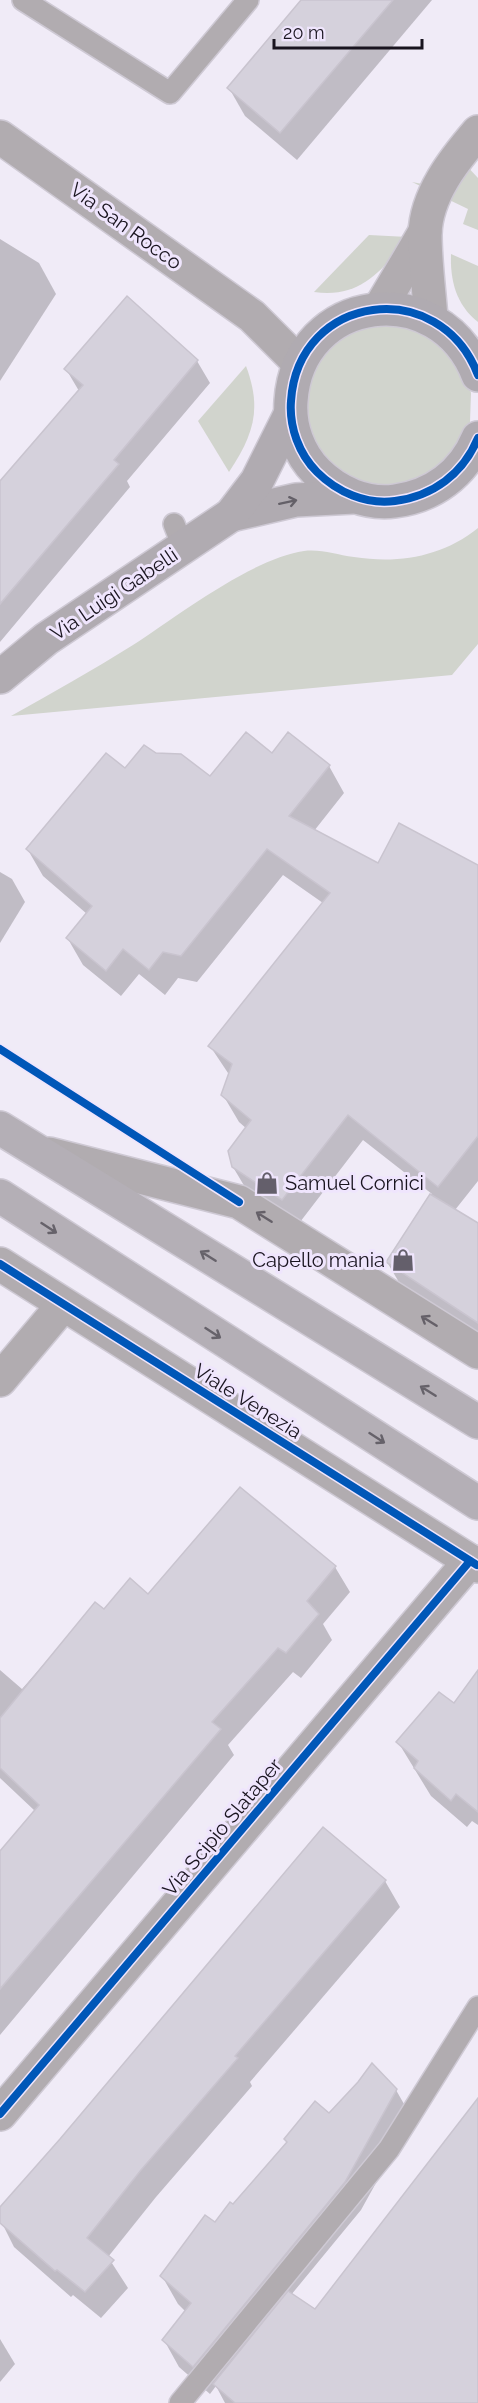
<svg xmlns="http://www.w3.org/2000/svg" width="478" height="2403" font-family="Raleway,sans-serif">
<rect width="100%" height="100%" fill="#f0ebf7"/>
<!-- green -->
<g fill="#d1d4cd">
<path d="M 448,146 L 478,178 L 478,230 L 463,224 L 468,209 L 412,182 L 428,185 Z"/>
<path d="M 369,235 L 408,237 C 383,270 360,299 314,292 Z"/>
<path d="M 451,254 L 478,266 L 478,322 C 456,305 450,280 451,254 Z"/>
<path d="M 366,323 L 421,328 L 462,366 L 471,393 L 470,422 L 460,448 L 442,470 L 389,490 L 337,474 L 305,430 L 306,376 L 320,351 Z"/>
<path d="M 246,366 C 262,409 254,434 229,472 L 198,421 Z"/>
<path d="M 478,528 L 478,644 L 452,675 L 11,716 C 52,693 93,670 133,645 C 179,615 251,559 304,551 C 322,549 336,555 354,557 C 398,564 442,557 478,528 Z"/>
</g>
<!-- shadow -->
<g fill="#0003">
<path d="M 303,0 L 432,0 L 297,160 L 245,116 L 229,88 Z"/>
<path d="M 0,239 L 39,263 L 56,294 L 0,381 Z"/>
<path d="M 197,361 L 210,383 L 127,481 L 130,487 L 0,642 L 0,484 L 79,391 L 66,369 Z"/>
<path d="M 288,734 L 329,766 L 344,793 L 314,831 L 378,865 L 478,867 L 478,1181 L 455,1210 L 478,1224 L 478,1337 L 403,1289 L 387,1262 L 432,1194 L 363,1140 L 297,1226 L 249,1194 L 233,1167 L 247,1129 L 239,1122 L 223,1095 L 230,1076 L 210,1046 L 323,903 L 283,875 L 197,982 L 178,978 L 165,995 L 139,974 L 121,996 L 83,965 L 68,939 L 87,914 L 43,876 L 28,850 L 125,770 L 156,754 L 211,778 L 272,755 Z"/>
<path d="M 0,872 L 12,879 L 25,902 L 0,943 Z"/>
<path d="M 335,1567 L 350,1592 L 323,1624 L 332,1640 L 301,1678 L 293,1672 L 228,1745 L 234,1755 L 0,2035 L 0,1853 L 35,1811 L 0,1778 L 0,1670 L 22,1689 L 96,1604 L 104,1611 L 148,1597 Z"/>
<path d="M 478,1693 L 478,1825 L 472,1821 L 467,1827 L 431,1796 L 398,1742 Z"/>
<path d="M 385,1881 L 400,1907 L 250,2082 L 252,2086 L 156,2197 L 108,2257 L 128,2288 L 101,2318 L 73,2295 L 71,2297 L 14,2247 L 0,2219 Z"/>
<path d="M 396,2090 L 412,2118 L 361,2210 L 291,2295 L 315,2311 L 478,2101 L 478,2403 L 225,2403 L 216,2386 L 210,2394 L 179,2367 L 164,2340 L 186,2312 L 178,2304 L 162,2276 L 215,2224 L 288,2143 L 329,2115 Z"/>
<path d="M 0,2339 L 15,2364 L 0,2382 Z"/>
</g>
<!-- building -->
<g fill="#d5d1dc" stroke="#c9c4cf" stroke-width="1.5">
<path d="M 301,0 L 393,0 L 280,133 L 227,88 Z"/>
<path d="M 127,296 L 198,360 L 114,460 L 119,464 L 0,604 L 0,481 L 83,385 L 64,369 Z"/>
<path d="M 246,732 L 272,753 L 288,732 L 330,765 L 289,816 L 378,863 L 399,823 L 478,865 L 478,1136 L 438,1187 L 348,1115 L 282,1200 L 232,1167 L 228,1151 L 251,1120 L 221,1095 L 232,1064 L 208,1046 L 330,893 L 267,849 L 181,956 L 163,952 L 149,970 L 123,949 L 106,971 L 66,938 L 92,906 L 26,849 L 106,753 L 125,768 L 144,745 L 156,753 L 181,754 L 210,776 Z"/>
<path d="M 430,1194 L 478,1223 L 478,1323 L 386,1262 Z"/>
<path d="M 240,1487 L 336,1566 L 307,1601 L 319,1614 L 286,1653 L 278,1648 L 212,1722 L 221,1729 L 0,1989 L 0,1851 L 39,1805 L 0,1768 L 0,1718 L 95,1602 L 104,1609 L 130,1578 L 148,1594 Z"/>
<path d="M 478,1670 L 478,1812 L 456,1794 L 451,1801 L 414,1768 L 418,1761 L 396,1742 L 439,1692 L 454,1703 Z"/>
<path d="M 323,1827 L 386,1880 L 235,2056 L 238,2058 L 141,2170 L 87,2238 L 114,2260 L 85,2292 L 57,2270 L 55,2271 L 0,2223 L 0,2207 L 60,2139 Z"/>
<path d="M 372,2063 L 397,2089 L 345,2182 L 193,2367 L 162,2340 L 191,2303 L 160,2276 L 205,2215 L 215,2222 L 230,2202 L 233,2204 L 287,2142 L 284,2139 L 315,2101 L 329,2113 L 358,2082 Z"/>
<path d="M 478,2098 L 478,2403 L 235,2403 L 213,2384 L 288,2291 L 315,2309 Z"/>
</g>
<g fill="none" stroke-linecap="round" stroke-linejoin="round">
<!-- lane casing -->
<g stroke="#cec9d4" stroke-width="24">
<g id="lane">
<path d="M 23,0 L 170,93 L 248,0"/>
<path d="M 174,524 L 183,547"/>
<path d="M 180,2403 L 389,2149 L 478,2007"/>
</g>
</g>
<!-- street casing -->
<g stroke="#cec9d4" stroke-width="36">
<g id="street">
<path d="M 0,137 L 252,316 L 299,363"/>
<path d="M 380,308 L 425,232"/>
<path d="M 431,318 C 429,291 425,262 425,234 C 426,195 454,160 478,132"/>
<path d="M 49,1154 L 239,1202 L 478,1352"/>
<path d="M 0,1264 L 478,1566"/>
<path d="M 0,1380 L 63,1305"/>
<path d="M 0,2114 L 470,1561"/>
</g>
</g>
<!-- secondary casing -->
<g stroke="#cec9d4" stroke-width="36">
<g id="secondary">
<path d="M 478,375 C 440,275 298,293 291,401 C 289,427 299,454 317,472 C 337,492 366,505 395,501 C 433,496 463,474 478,438"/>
<path d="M 231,515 L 296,500 L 354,497"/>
<path d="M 0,677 L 46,639 L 231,515 L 257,481 L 290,415"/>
</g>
</g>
<!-- primary casing -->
<g stroke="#cec9d4" stroke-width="36">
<g id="primary">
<path d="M 0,1128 L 478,1422"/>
<path d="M 0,1196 L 478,1503"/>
</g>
</g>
<!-- lane -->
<use href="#lane" stroke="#b1acb0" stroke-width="21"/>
<!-- street -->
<use href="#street" stroke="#b1acb0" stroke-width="33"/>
<!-- secondary -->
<use href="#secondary" stroke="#b0abb1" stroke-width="33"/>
<!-- primary -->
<use href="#primary" stroke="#b4afb6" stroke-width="33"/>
<!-- cycleway casing -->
<g stroke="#efe5fd" stroke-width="11">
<g id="cycleway">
<path d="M 478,375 C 440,275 298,293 291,401 C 289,427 299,454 317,472 C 337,492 366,505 395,501 C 433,496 463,474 478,438"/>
<path d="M 0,1049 L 239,1202"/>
<path d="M 0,1264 L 477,1565"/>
<path d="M 0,2114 L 470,1561"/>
</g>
</g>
<!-- cycleway -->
<use href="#cycleway" stroke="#0057b8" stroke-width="8"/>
</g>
<!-- one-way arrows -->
<defs><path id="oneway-shaft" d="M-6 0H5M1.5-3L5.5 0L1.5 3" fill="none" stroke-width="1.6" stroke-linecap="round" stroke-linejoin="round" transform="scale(1.5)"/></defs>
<use stroke="#646068" href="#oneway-shaft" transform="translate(288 502) rotate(-12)"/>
<g stroke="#656068">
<use href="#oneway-shaft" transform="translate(264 1217) rotate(-148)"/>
<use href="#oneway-shaft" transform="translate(429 1321) rotate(-148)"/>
</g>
<g stroke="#66626a">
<use href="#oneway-shaft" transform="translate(49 1228) rotate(33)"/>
<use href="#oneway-shaft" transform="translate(208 1256) rotate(-148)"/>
<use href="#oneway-shaft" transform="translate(213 1333) rotate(33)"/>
<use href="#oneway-shaft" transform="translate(428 1391) rotate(-148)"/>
<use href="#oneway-shaft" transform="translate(377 1438) rotate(33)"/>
</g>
<!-- icons -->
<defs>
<g id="shop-bare" transform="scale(1.8)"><path d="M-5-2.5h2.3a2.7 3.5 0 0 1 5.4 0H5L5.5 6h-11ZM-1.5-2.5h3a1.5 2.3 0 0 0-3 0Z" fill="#645f6b" stroke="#efe5fd" stroke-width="2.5" paint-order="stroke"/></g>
</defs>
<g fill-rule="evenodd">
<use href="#shop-bare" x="267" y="1183"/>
<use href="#shop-bare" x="403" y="1260"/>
</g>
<g text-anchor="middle" stroke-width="6" stroke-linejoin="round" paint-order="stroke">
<!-- street labels -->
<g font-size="20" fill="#19141f" stroke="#efe5fd">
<text transform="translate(126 226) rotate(36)" y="7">Via San Rocco</text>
<text transform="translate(114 594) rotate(-34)" y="7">Via Luigi Gabelli</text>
<text transform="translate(248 1401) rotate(32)" y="7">Viale Venezia</text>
<text transform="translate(222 1827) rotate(-50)" y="7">Via Scipio Slataper</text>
</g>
<!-- poi labels -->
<g font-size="20" fill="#19141f" stroke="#efe5fd" text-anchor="start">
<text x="285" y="1190">Samuel Cornici</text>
<text x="385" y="1267" text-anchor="end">Capello mania</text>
</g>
</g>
<!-- scale -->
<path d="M274 39v9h148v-9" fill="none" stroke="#19141f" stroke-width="3"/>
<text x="283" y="39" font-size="18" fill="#19141f" stroke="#efe5fd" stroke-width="4.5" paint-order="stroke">20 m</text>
</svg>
